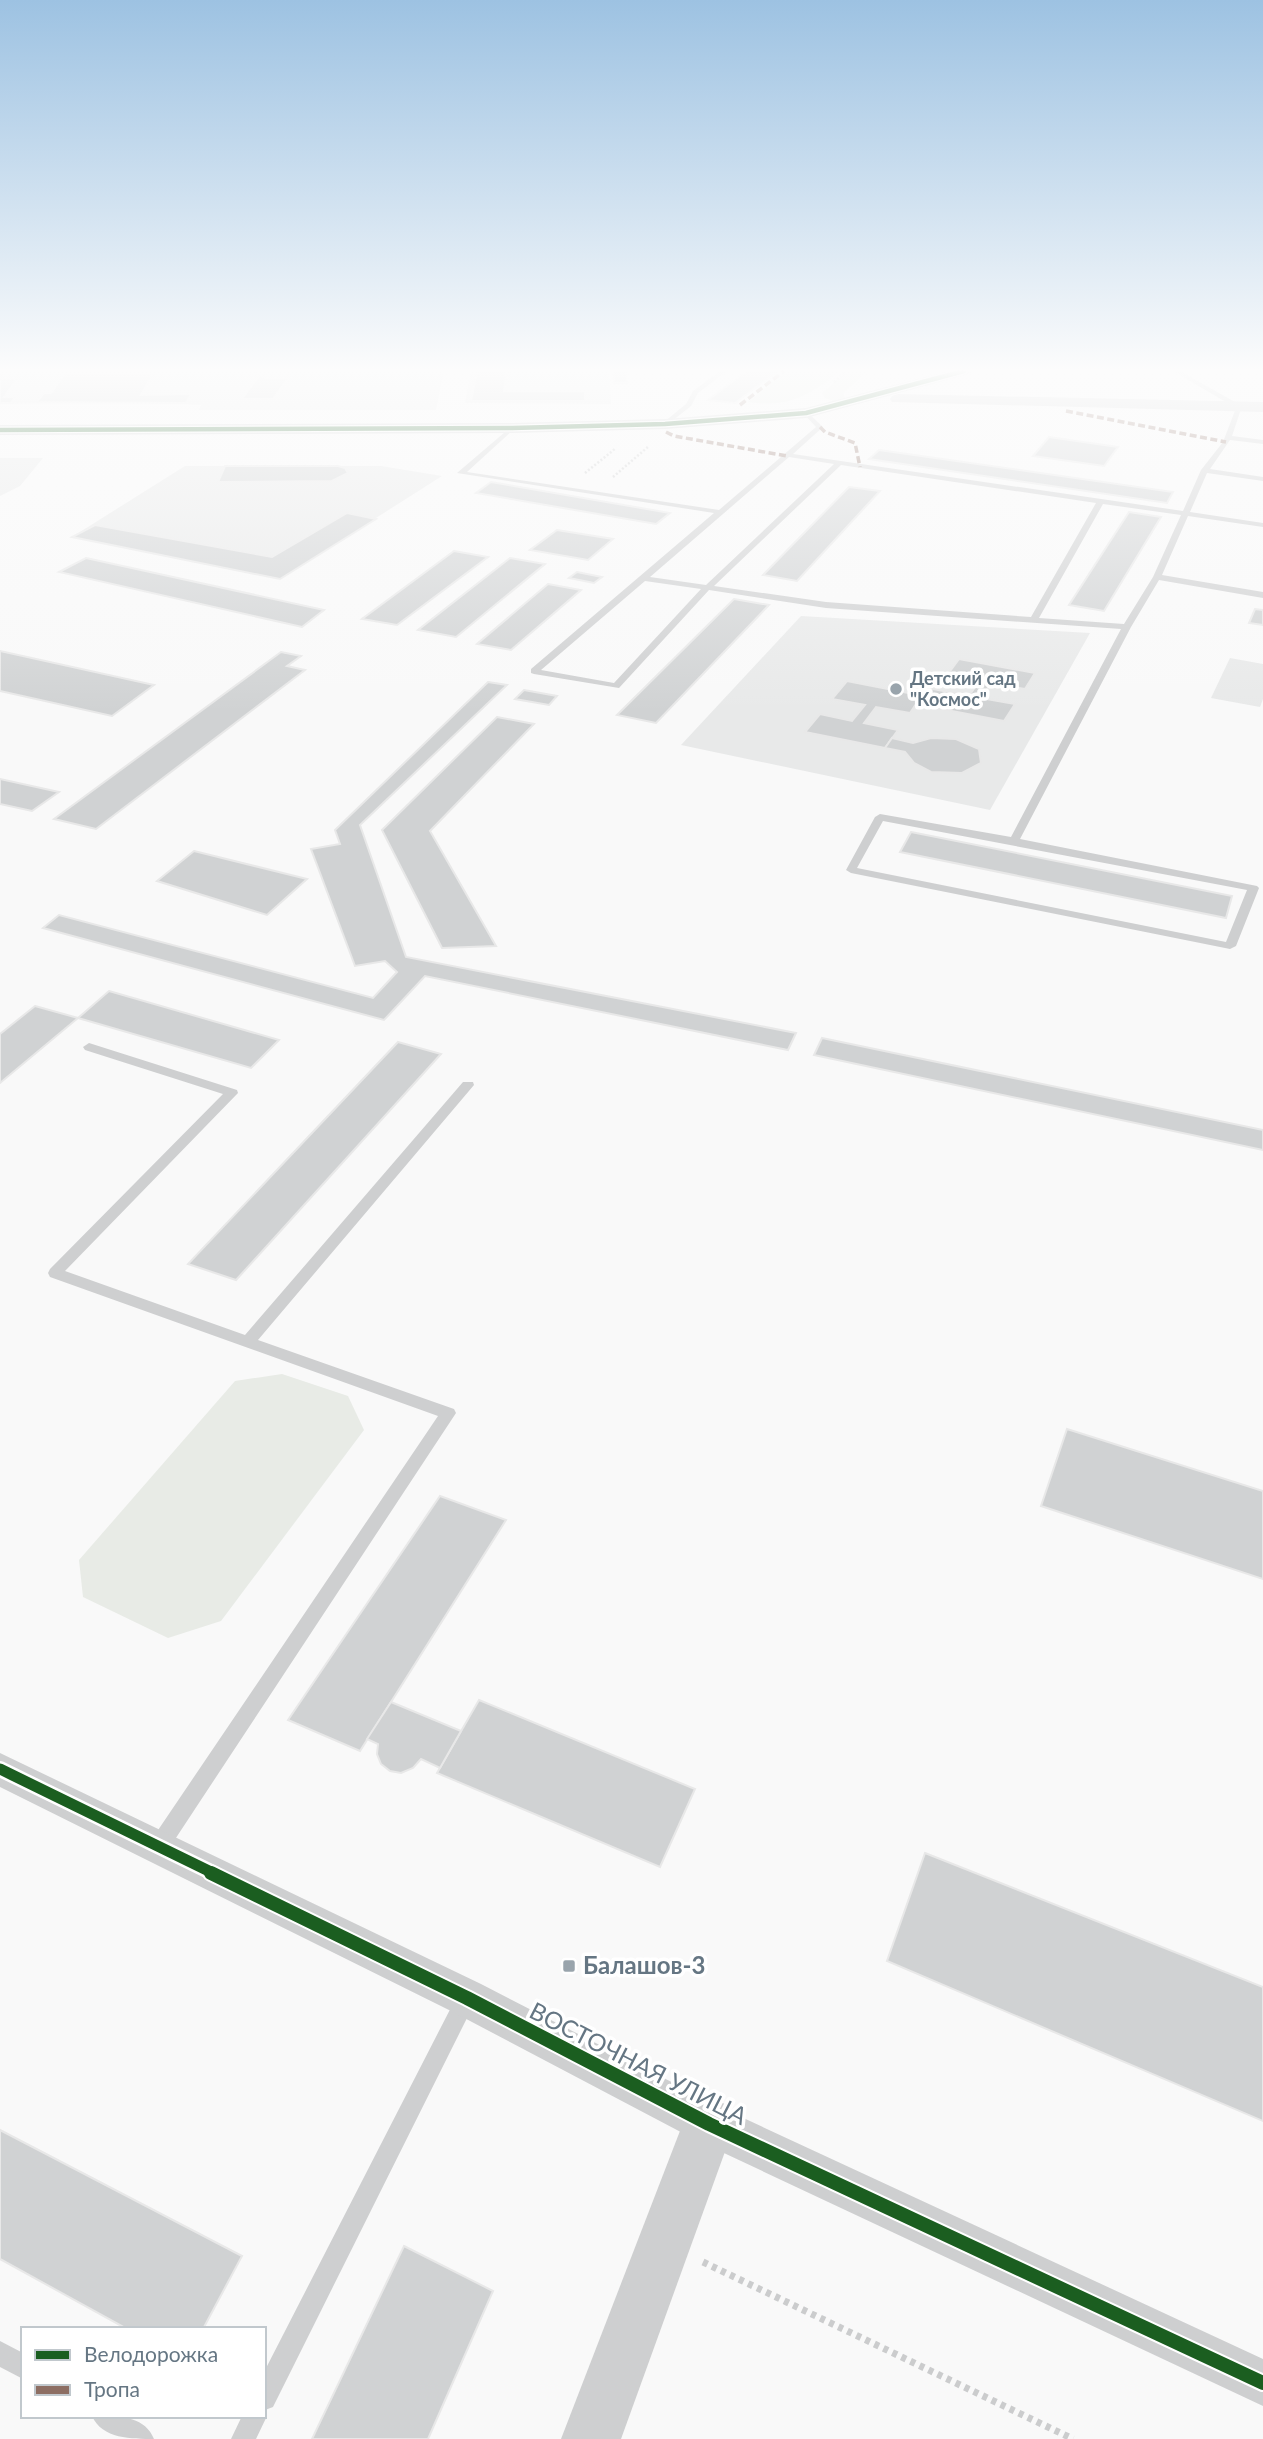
<svg xmlns="http://www.w3.org/2000/svg" width="1263" height="2439" font-family="Lato,sans-serif">
<rect width="100%" height="100%" fill="#f9f9f9"/>
<!-- built -->
<g fill="#e8e9e9">
<path d="M 0,371 L 444,371 L 436,410 L 199,410 L 201,405 L 145,402 L 0,404 Z"/>
<path d="M 471,371 L 609,371 L 611,404 L 465,403 Z"/>
<path d="M 0,458 L 43,458 L 20,486 L 0,496 Z"/>
<path d="M 185,466 L 381,466 L 442,476 L 280,579 L 72,537 Z"/>
<path d="M 801,616 L 1090,633 L 990,810 L 681,745 Z"/>
<path d="M 1230,658 L 1263,664 L 1263,699 L 1260,707 L 1211,698 Z"/>
</g>
<!-- green -->
<g fill="#e8ebe6">
<path d="M 787,371 L 840,371 C 810,395 789,408 748,402 Z"/>
<path d="M 848,371 L 868,371 L 843,393 L 846,400 L 836,402 L 825,398 L 822,393 Z"/>
<path d="M 282,1374 L 348,1396 L 364,1430 L 221,1621 L 168,1638 L 83,1597 L 79,1560 L 235,1381 Z"/>
</g>
<!-- building -->
<g fill="#d0d2d3" stroke="#e8e8e8" stroke-width="2">
<path d="M 477,371 L 507,371 L 504,391 L 585,391 L 585,401 L 471,401 Z"/>
<path d="M 614,371 L 626,371 L 627,383 L 614,383 Z"/>
<path d="M 747,371 L 778,371 L 735,403 L 708,400 Z"/>
<path d="M 154,373 L 141,395 L 191,394 L 186,403 L 37,402 L 44,393 L 51,393 L 65,374 Z"/>
<path d="M 259,376 L 269,378 L 288,378 L 273,399 L 242,399 Z"/>
<path d="M 0,379 L 17,379 L 4,397 L 15,397 L 11,403 L 0,403 Z"/>
<path d="M 1049,437 L 1118,447 L 1104,466 L 1033,456 Z"/>
<path d="M 879,450 L 1173,492 L 1167,503 L 869,459 Z"/>
<path d="M 225,466 L 338,466 L 345,468 L 348,473 L 332,481 L 218,482 Z"/>
<path d="M 491,482 L 670,513 L 656,524 L 476,493 Z"/>
<path d="M 849,487 L 880,491 L 797,581 L 763,575 Z"/>
<path d="M 1129,512 L 1161,517 L 1104,611 L 1069,605 Z"/>
<path d="M 347,513 L 376,519 L 280,579 L 72,537 L 95,525 L 272,557 Z"/>
<path d="M 557,530 L 613,539 L 588,560 L 530,550 Z"/>
<path d="M 454,551 L 488,557 L 397,625 L 362,619 Z"/>
<path d="M 86,558 L 324,610 L 302,627 L 59,572 Z"/>
<path d="M 510,558 L 545,564 L 456,637 L 418,630 Z"/>
<path d="M 577,572 L 602,577 L 594,583 L 569,578 Z"/>
<path d="M 548,584 L 581,590 L 511,650 L 477,644 Z"/>
<path d="M 734,599 L 769,605 L 656,723 L 617,715 Z"/>
<path d="M 1255,609 L 1263,610 L 1263,625 L 1249,623 Z"/>
<path d="M 0,651 L 154,685 L 112,716 L 0,691 Z"/>
<path d="M 281,652 L 301,656 L 287,666 L 305,670 L 96,829 L 54,819 Z"/>
<path d="M 959,659 L 1035,673 L 1025,689 L 991,683 L 981,698 L 1015,704 L 1004,721 L 916,704 L 910,713 L 876,707 L 864,723 L 898,730 L 885,748 L 805,732 L 820,714 L 852,721 L 865,705 L 832,699 L 847,681 L 923,696 L 928,688 L 969,696 L 980,680 L 948,674 Z"/>
<path d="M 488,682 L 507,685 L 360,825 L 406,957 L 796,1033 L 788,1050 L 425,976 L 384,1020 L 43,928 L 59,915 L 373,998 L 397,972 L 385,961 L 355,966 L 311,849 L 340,844 L 335,830 Z"/>
<path d="M 524,690 L 557,696 L 549,705 L 515,699 Z"/>
<path d="M 497,717 L 534,724 L 430,831 L 496,946 L 442,948 L 382,830 Z"/>
<path d="M 892,738 L 913,743 L 931,738 L 956,739 L 979,749 L 981,763 L 962,773 L 931,772 L 914,763 L 905,752 L 885,748 Z"/>
<path d="M 0,779 L 59,792 L 32,811 L 0,804 Z"/>
<path d="M 911,832 L 1232,896 L 1226,918 L 900,852 Z"/>
<path d="M 194,851 L 307,879 L 267,915 L 157,881 Z"/>
<path d="M 109,991 L 279,1040 L 251,1068 L 78,1018 Z"/>
<path d="M 35,1006 L 78,1018 L 0,1083 L 0,1034 Z"/>
<path d="M 822,1038 L 1263,1130 L 1263,1150 L 814,1055 Z"/>
<path d="M 398,1042 L 441,1054 L 236,1280 L 188,1264 Z"/>
<path d="M 1067,1429 L 1263,1491 L 1263,1579 L 1041,1506 Z"/>
<path d="M 440,1496 L 506,1520 L 360,1751 L 288,1720 Z"/>
<path d="M 479,1700 L 695,1789 L 660,1867 L 437,1773 Z"/>
<path d="M 391,1702 L 461,1731 L 440,1768 L 421,1759 L 413,1768 L 401,1773 L 390,1771 L 381,1764 L 377,1754 L 378,1744 L 367,1739 Z"/>
<path d="M 925,1853 L 1263,1987 L 1263,2121 L 887,1961 Z"/>
<path d="M 0,2130 L 242,2256 L 203,2329 L 127,2329 L 0,2259 Z"/>
<path d="M 404,2246 L 493,2291 L 428,2439 L 312,2439 Z"/>
</g>
<g fill="none" stroke-linecap="round" stroke-linejoin="round">
<!-- path-far1 -->
<g stroke="#cbcccd" stroke-width="2.5" stroke-dasharray="2 2" stroke-linecap="butt">
<path d="M 834,382 L 846,371"/>
<path d="M 585,473 L 616,448"/>
<path d="M 613,477 L 649,446"/>
</g>
<!-- path -->
<path stroke="#cbcccd" stroke-width="7" stroke-dasharray="5 5" stroke-linecap="butt" d="M 703,2262 L 1073,2439"/>
<!-- service -->
<g fill="#cecfd0" fill-rule="evenodd">
<path d="M 720,371 L 727,371 L 698,393 L 691,406 L 667,425 L 663,425 L 663,423 L 686,404 L 693,391 Z"/>
<path d="M 1173,371 L 1180,371 L 1242,406 L 1232,436 L 1263,440 L 1263,444 L 1230,440 L 1210,469 L 1263,477 L 1263,481 L 1207,473 L 1190,512 L 1263,523 L 1263,527 L 1188,516 L 1162,575 L 1263,592 L 1263,598 L 1159,580 L 1131,627 L 1020,839 L 1257,886 L 1259,888 L 1236,946 L 1230,949 L 851,873 L 846,870 L 875,817 L 880,814 L 1011,837 L 1121,629 L 826,608 L 709,590 L 619,688 L 534,674 L 531,673 L 531,669 L 714,513 L 457,473 L 512,426 L 514,429 L 467,472 L 719,510 L 816,427 L 803,413 L 806,411 L 823,427 L 793,454 L 1183,511 L 1201,470 L 1223,442 L 1236,408 ZM 789,457 L 834,464 L 706,585 L 650,577 ZM 841,465 L 1096,503 L 1031,617 L 826,602 L 714,586 ZM 1103,504 L 1181,515 L 1153,577 L 1124,624 L 1039,618 ZM 645,581 L 701,589 L 614,683 L 541,670 ZM 883,821 L 1247,890 L 1226,942 L 857,868 Z"/>
<path d="M 89,1043 L 237,1090 L 238,1093 L 65,1271 L 245,1335 L 463,1082 L 473,1082 L 474,1085 L 258,1340 L 454,1409 L 456,1413 L 166,1853 L 159,1855 L 152,1853 L 149,1846 L 152,1839 L 438,1416 L 50,1277 L 48,1273 L 50,1269 L 223,1094 L 85,1050 L 83,1047 Z"/>
<path d="M 466,1988 L 473,1992 L 477,1999 L 473,2006 L 273,2407 L 265,2410 L 267,2416 L 256,2439 L 231,2439 L 242,2416 L 264,2416 L 264,2372 L 459,1992 Z"/>
<path d="M 0,2341 L 23,2353 L 23,2379 L 0,2367 Z"/>
<path d="M 92,2416 C 115,2416 144,2414 154,2439 C 132,2439 102,2439 92,2416 Z"/>
</g>
<!-- minor -->
<path fill="#cecfd0" fill-rule="evenodd" d="M 0,1753 L 481,1984 L 724,2109 L 1263,2359 L 1263,2406 L 694,2139 L 453,2012 L 0,1787 Z"/>
<!-- tertiary -->
<g fill="#cecfd0" fill-rule="evenodd">
<path d="M 948,371 L 972,371 L 969,374 L 806,418 L 665,429 L 512,433 L 0,435 L 0,425 L 512,423 L 665,419 L 806,408 Z"/>
<path d="M 898,394 L 1263,402 L 1263,412 L 892,402 L 890,399 L 892,396 Z"/>
<path d="M 709,2098 L 728,2105 L 735,2124 L 621,2439 L 561,2439 L 690,2105 Z"/>
</g>
<!-- quiet -->
<g stroke="#8d6e63" stroke-width="3.5" stroke-dasharray="7 3.5" stroke-linecap="butt">
<path d="M 740,405 L 784,371"/>
<path d="M 1066,411 L 1226,442"/>
<path d="M 820,427 L 825,432 L 855,443 L 860,467"/>
<path d="M 666,432 L 674,436 L 787,456"/>
</g>
<!-- cycleway-far2 casing -->
<g stroke="#fff" stroke-width="7">
<path id="cycleway-far2" d="M 0,430 L 512,428 L 665,424 L 806,413 L 964,371"/>
</g>
<!-- cycleway-far1 casing -->
<g stroke="#fff" stroke-width="16">
<path id="cycleway-far1" d="M 0,1769 L 215,1874"/>
</g>
<!-- cycleway casing -->
<g stroke="#fff" stroke-width="18">
<path id="cycleway" d="M 211,1873 L 467,1998 L 709,2124 L 1263,2383"/>
</g>
<!-- cycleway-far2 -->
<use href="#cycleway-far2" stroke="#1b5e20" stroke-width="4.5"/>
<!-- cycleway-far1 -->
<use href="#cycleway-far1" stroke="#1b5e20" stroke-width="11"/>
<!-- cycleway -->
<use href="#cycleway" stroke="#1b5e20" stroke-width="14"/>
</g>
<!-- sky -->
<linearGradient id="sky" x2="0" y2="1"><stop stop-color="#9dc2e2"/><stop offset="0.52" stop-color="#fcfcfc"/><stop offset="1" stop-color="#fcfcfc" stop-opacity="0"/></linearGradient>
<rect width="1263" height="712" fill="url(#sky)"/>
<!-- markers -->
<g fill="#99a4ac" stroke="#fff" stroke-width="2.5">
<circle cx="896" cy="689" r="7"/>
<rect x="562" y="1959" width="14" height="14" rx="3.5"/>
</g>
<g text-anchor="middle" stroke-width="7" stroke-linejoin="round" paint-order="stroke">
<!-- far-poi labels -->
<g font-size="18" font-weight="bold" fill="#657683" stroke="#fff" text-anchor="start">
<text x="910" y="685">Детский сад<tspan x="910" dy="21">"Космос"</tspan></text>
</g>
<!-- near-poi labels -->
<g font-size="24" font-weight="bold" fill="#657683" stroke="#fff" text-anchor="start">
<text x="583" y="1974">Балашов-3</text>
</g>
<!-- near-street labels -->
<g font-size="24" fill="#657683" stroke="#fff">
<text transform="translate(638 2064) rotate(27)" y="8">ВОСТОЧНАЯ УЛИЦА</text>
</g>
</g>
<!-- legend -->
<rect x="21" y="2327" width="245" height="91" fill="#ffffff" stroke="#c1c8cd" stroke-width="2"/>
<rect x="35" y="2350" width="35" height="10" fill="#1b5e20" stroke="#c1c8cd" stroke-width="2"/>
<text x="84" y="2362" font-size="21" fill="#657683">Велодорожка</text>
<rect x="35" y="2385" width="35" height="10" fill="#8d6e63" stroke="#c1c8cd" stroke-width="2"/>
<text x="84" y="2397" font-size="21" fill="#657683">Тропа</text>
</svg>
